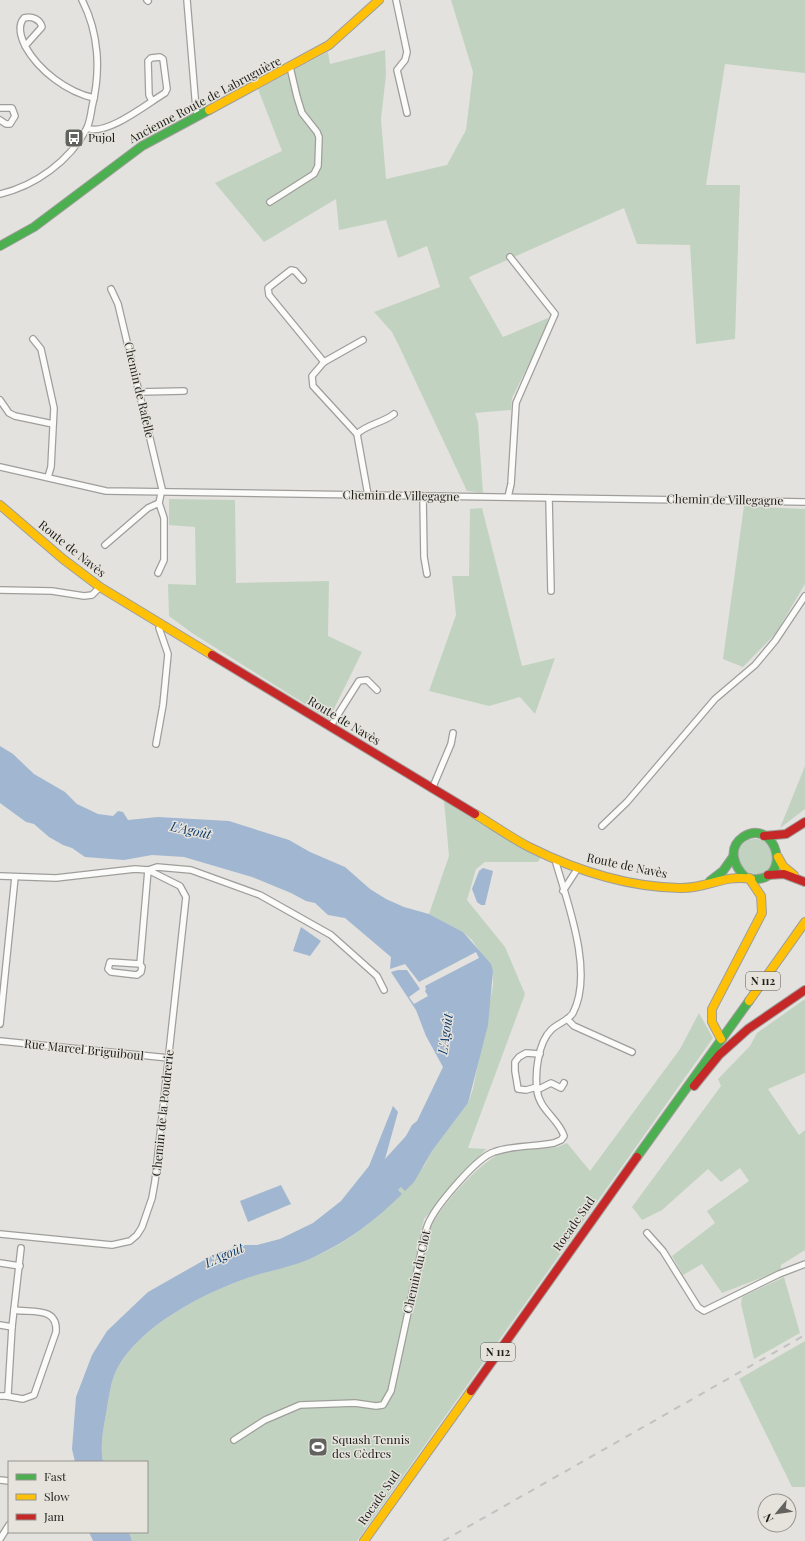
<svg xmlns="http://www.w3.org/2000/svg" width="805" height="1541" font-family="'Playfair Display',serif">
<rect width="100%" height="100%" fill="#e3e2de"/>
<!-- green -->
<g fill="#c1d3c0">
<path d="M 451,0 L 805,0 L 805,73 L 725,64 L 706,185 L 740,185 L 735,339 L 696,344 L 690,245 L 637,244 L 624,208 L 469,277 L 503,337 L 548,318 L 546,329 L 512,398 L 511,410 L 475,413 L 478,422 L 483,493 L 467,491 L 399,346 L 392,332 L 374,312 L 440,287 L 427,246 L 398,258 L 386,220 L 339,230 L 336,199 L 264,242 L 215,183 L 282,151 L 258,89 L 328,52 L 330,64 L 385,50 L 386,75 L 381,119 L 386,179 L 447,165 L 466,130 L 473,72 Z"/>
<path d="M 169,499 L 235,500 L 236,583 L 329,581 L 328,636 L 362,652 L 329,719 L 192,633 L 169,616 L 168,584 L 196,585 L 195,527 L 169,525 Z"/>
<path d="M 744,506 L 805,509 L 805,584 L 776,633 L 743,667 L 723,659 Z"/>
<path d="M 482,508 L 522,666 L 555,658 L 535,714 L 520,697 L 489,706 L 429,691 L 456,615 L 452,576 L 469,576 L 470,509 Z"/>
<path d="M 805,766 L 805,809 L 780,828 Z"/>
<path d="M 444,800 L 541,857 L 538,862 L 485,862 L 476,869 L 467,900 L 505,947 L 525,994 L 468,1148 L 486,1149 L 424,1219 L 389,1384 L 393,1393 L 430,1229 C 437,1210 483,1158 503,1153 C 520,1149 540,1149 558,1147 L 567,1143 L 590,1171 L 680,1049 L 699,1013 L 713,1038 L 357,1541 L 132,1541 L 129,1532 L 147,1532 L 147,1462 L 103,1462 C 100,1445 103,1430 106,1414 C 109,1399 110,1381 118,1367 C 140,1327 200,1295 242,1280 C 265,1271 291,1267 314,1257 C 349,1242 375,1220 401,1194 L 398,1190 L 424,1166 L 432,1151 L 468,1103 L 473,1089 L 493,986 L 493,971 L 472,940 L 463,932 L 429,914 L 449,856 Z"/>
<circle cx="755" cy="857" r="18"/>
<path d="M 805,999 L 805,1073 L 768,1089 L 799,1135 L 805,1130 L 805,1250 L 781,1265 L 781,1270 L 722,1293 L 702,1264 L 683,1275 L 672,1256 L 715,1223 L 707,1211 L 749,1181 L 740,1168 L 721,1182 L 708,1169 L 662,1210 L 642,1220 L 632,1207 L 721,1086 L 718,1079 L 750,1046 L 757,1033 Z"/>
<path d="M 784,1277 L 800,1333 L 754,1359 L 741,1304 L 742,1297 Z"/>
<path d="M 805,1341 L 805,1487 L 792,1487 L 739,1379 Z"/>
</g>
<!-- water -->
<g fill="#a0b6d1">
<path d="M 0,746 L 13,754 L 34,774 L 65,792 L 77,804 L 98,814 L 113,816 L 118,811 L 123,812 L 128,820 L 158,817 L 229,821 L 289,840 L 310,852 L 345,867 L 370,889 L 386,899 L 404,907 L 429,914 L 463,932 L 491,964 L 493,971 L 488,1025 L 468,1103 L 432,1151 L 414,1182 L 405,1191 L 401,1187 L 398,1190 L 402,1194 C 375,1221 348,1241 314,1257 C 291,1268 265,1271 242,1280 C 200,1295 140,1327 118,1367 C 110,1381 109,1399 106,1414 C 103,1430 100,1445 103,1462 L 75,1462 L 72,1449 L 76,1397 L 92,1355 L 107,1331 L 148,1292 L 215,1254 L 242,1245 L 257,1245 L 280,1239 L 313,1223 L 341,1201 L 369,1166 L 393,1106 L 398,1112 L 385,1159 L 406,1136 L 412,1125 L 417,1121 L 443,1067 L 426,1036 L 416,1010 L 391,972 L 398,970 L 407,970 L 420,989 L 409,997 L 414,1004 L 428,996 L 425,991 L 426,989 L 425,986 L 479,958 L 476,952 L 419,982 L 405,964 L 390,969 L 391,957 L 345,918 L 328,915 L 315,903 L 306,901 L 291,893 L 252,877 L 184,857 L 152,855 L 124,860 L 85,857 L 72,848 L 63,845 L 49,837 L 34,824 L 26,822 L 0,803 Z"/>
<path d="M 483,868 L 493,871 L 485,905 L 481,905 L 477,902 L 472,889 L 479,871 Z"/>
<path d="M 301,927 L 321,941 L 310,956 L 293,951 Z"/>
<path d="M 281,1185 L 291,1204 L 248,1222 L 240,1201 Z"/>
<path d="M 89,1532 L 129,1532 L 132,1541 L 93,1541 Z"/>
</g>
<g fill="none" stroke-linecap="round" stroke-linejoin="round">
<!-- street casing -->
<g stroke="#9f9e9b" stroke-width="8">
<g id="street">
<path d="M 147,0 L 148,1"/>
<path d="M 187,0 L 196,109 L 198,116"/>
<path d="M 396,0 L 407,52 L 405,60 L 397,70 L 407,113"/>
<path d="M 25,46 C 21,37 17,26 24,18 C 32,16 40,19 42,27 L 25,46 C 39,71 67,92 94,98"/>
<path d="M 0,108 L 12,108 L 15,116 L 10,124 L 6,124 L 0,120"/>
<path d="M 87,128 C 106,137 148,103 165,93 L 167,89 L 163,59 L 160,57 L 151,58 L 148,61 L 149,95 L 152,101"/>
<path d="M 0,194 C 35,186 70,161 87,128 C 90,121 91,114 92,107 C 101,71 99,33 82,0"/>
<path d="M 270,202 L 314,174 L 318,166 L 319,137 L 317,132 L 302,113 L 297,97 L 290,67"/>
<path d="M 303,280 L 295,271 L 291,270 L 268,288 L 269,295 L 324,362 L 312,376 L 313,386 L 357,434"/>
<path d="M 111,289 L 118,304 L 162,489 L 159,503"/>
<path d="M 33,339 L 41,349 L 54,408 L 51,467 L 48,477"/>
<path d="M 324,362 L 363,340"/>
<path d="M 139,392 L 184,391"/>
<path d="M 0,400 L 9,413 L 15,416 L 53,424"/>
<path d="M 0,467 L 106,491 L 805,502"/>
<path d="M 368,495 L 357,434 C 367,424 383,423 394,414"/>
<path d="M 423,496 L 424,557 L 427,574"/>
<path d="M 508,497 L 511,484 L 516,403 L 555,314 L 510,257"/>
<path d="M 549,498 L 551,591"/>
<path d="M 105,545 L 148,508 L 159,503 L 164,518 L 164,560 L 158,573"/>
<path d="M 0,590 L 52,591 L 84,596 L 92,595 L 100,587"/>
<path d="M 330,727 L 359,681 L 367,680 L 377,690"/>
<path d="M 156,744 L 163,705 L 168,654 L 159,628 L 161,625"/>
<path d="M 432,789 L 451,744 L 453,733"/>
<path d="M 602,826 L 627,802 L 715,699 L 755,665 L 775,641 L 805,596"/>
<path d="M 0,876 L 56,878 L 135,869 L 148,870 L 157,867 L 191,870 L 260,895 L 331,935 L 377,976 L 384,990"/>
<path d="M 563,891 L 578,868"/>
<path d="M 567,1019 L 574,1026 L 632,1052"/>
<path d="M 0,1024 L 15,877"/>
<path d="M 0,1041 L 169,1058"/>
<path d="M 537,1087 L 526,1090 L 518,1089 L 515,1071 L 515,1062 L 519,1057 L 526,1053 L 540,1054"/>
<path d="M 537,1090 L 551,1083 L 561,1088 L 564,1083"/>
<path d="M 647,1233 L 663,1251 L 698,1307 L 704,1311 L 779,1274 L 805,1264"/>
<path d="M 0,1234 L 112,1245 L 130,1241 L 137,1235 L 142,1227 L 152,1198 L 155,1181 L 186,897 L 180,886 L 148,870 L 140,964 L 142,967 L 141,972 L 137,975 L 111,972 L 108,969 L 110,962 L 140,964"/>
<path d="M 0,1263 L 20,1266"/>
<path d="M 0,1325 L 12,1327"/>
<path d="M 0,1396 L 6,1396 L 8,1394 L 12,1327 L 21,1248"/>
<path d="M 6,1396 L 23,1399 L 34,1395 L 56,1332 C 58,1306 31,1313 14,1310"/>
<path d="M 234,1440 L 265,1420 L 300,1405 L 355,1403 L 376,1406 L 383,1405 L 391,1391 L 425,1234 C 426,1230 427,1225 430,1220 C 438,1204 477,1157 494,1152 C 513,1145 534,1147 554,1143 L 561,1140 L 564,1136 C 559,1119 539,1110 537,1090 C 535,1072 538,1043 551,1030 C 558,1023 568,1021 573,1013 C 594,973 568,904 556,863 L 557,860"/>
<path d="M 0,1480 L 9,1481"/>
<path d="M 0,1539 L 9,1525"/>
</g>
</g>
<!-- fast casing -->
<g stroke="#9f9e9b" stroke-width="10">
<g id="fast">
<path d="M 0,246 L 34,227 L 142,146 L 209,110"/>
<path d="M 745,877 C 734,866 727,848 743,837 C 776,816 795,883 751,879"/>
<path d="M 710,881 L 723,871 L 733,857"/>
<path d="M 637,1157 L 749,1001"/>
</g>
</g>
<!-- slow casing -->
<g stroke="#9f9e9b" stroke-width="10">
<g id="slow">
<path d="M 209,110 L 329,45 L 379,0"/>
<path d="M 0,505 L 63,559 L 100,587 L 212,655"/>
<path d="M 475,814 C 493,825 510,837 529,847 C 575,870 628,887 680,888 C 707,889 723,874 751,879"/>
<path d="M 778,857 L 783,866 L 794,875"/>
<path d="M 749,1001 L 805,922"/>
<path d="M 721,1039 L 712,1022 L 712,1009 L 762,913 L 761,896 L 749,878"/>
<path d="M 364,1541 L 471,1391"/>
</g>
</g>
<!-- jam casing -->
<g stroke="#9f9e9b" stroke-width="10">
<g id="jam">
<path d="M 212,655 L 475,814"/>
<path d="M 764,836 L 786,834 L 805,822"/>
<path d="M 768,875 L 784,874 L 805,882"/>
<path d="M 694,1086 L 719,1055 L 748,1029 L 805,990"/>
<path d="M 471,1391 L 637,1157"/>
</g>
</g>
<!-- street -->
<use href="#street" stroke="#fbfbfa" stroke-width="5.5"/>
<!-- fast -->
<use href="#fast" stroke="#4caf50" stroke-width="8"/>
<!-- slow -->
<use href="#slow" stroke="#ffc107" stroke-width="8"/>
<!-- jam -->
<use href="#jam" stroke="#c62828" stroke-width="8"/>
<!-- rail -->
<path stroke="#c2c2c1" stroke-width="2" stroke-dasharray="7 7" stroke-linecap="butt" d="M 443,1541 L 805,1335"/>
</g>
<!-- icons -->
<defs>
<g id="bus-square" transform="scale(1)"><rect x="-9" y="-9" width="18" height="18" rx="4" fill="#62625f" stroke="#e5e3dc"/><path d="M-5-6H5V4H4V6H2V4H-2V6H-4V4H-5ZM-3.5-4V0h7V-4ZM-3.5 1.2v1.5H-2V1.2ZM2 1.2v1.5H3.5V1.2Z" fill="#fff"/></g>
<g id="stadium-square" transform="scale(1)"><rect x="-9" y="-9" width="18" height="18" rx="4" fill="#62625f" stroke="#e5e3dc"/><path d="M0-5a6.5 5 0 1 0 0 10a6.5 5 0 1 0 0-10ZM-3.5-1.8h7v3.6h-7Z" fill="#fff"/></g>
</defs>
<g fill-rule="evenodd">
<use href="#bus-square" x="74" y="138"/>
<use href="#stadium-square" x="318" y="1447"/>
</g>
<g text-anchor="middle" stroke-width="3" stroke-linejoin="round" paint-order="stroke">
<!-- shield labels -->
<g fill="#e5e3dc" stroke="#595854" stroke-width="1">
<rect x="746" y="972" width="34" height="18" rx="3"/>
<rect x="481" y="1343" width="34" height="18" rx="3"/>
</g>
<g font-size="11" font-weight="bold" fill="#1d1d1a">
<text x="763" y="985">N 112</text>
<text x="498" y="1356">N 112</text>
</g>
<!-- street labels -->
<g font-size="12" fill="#1d1d1a" stroke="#e5e3dc">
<text transform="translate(205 100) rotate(-28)" y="4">Ancienne Route de Labruguière</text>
<text transform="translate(139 390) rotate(77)" y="4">Chemin de Rafelle</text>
<text transform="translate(401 496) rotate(1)" y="4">Chemin de Villegagne</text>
<text transform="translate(725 500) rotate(1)" y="4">Chemin de Villegagne</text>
<text transform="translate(72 549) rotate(39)" y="4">Route de Navès</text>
<text transform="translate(344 721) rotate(31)" y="4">Route de Navès</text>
<text transform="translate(627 866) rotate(12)" y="4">Route de Navès</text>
<text transform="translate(84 1050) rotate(6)" y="4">Rue Marcel Briguiboul</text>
<text transform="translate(163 1113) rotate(-84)" y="4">Chemin de la Poudrerie</text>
<text transform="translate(574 1224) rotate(-55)" y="4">Rocade Sud</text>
<text transform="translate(417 1272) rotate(-77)" y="4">Chemin du Clot</text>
<text transform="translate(379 1498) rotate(-55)" y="4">Rocade Sud</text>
</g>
<!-- poi labels -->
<g font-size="12" fill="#1d1d1a" stroke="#e5e3dc" text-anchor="start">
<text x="88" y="142">Pujol</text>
<text x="332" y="1444">Squash Tennis<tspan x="332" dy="14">des Cèdres</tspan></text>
</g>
<!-- water labels -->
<g font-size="13" font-style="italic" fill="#113e70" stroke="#e5e3dc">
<text transform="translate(191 830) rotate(12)" y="5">L'Agoût</text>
<text transform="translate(445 1034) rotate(-82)" y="5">L'Agoût</text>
<text transform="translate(224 1255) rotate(-24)" y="5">L'Agoût</text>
</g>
</g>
<!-- legend -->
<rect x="8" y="1461" width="140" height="72" fill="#e5e3dc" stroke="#95948e"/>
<rect x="16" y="1474" width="20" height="6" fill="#4caf50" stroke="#95948e"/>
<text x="44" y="1481" font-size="12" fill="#1d1d1a">Fast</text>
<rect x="16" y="1494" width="20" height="6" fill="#ffc107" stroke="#95948e"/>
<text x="44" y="1501" font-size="12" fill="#1d1d1a">Slow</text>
<rect x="16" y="1514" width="20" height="6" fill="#c62828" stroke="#95948e"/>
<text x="44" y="1521" font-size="12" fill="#1d1d1a">Jam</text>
<!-- north arrow -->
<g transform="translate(777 1513) rotate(241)"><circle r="19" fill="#e5e3dc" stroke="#95948e"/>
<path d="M0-3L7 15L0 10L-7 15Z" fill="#62625f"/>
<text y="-6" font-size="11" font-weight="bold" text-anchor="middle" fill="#1d1d1a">N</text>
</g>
</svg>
